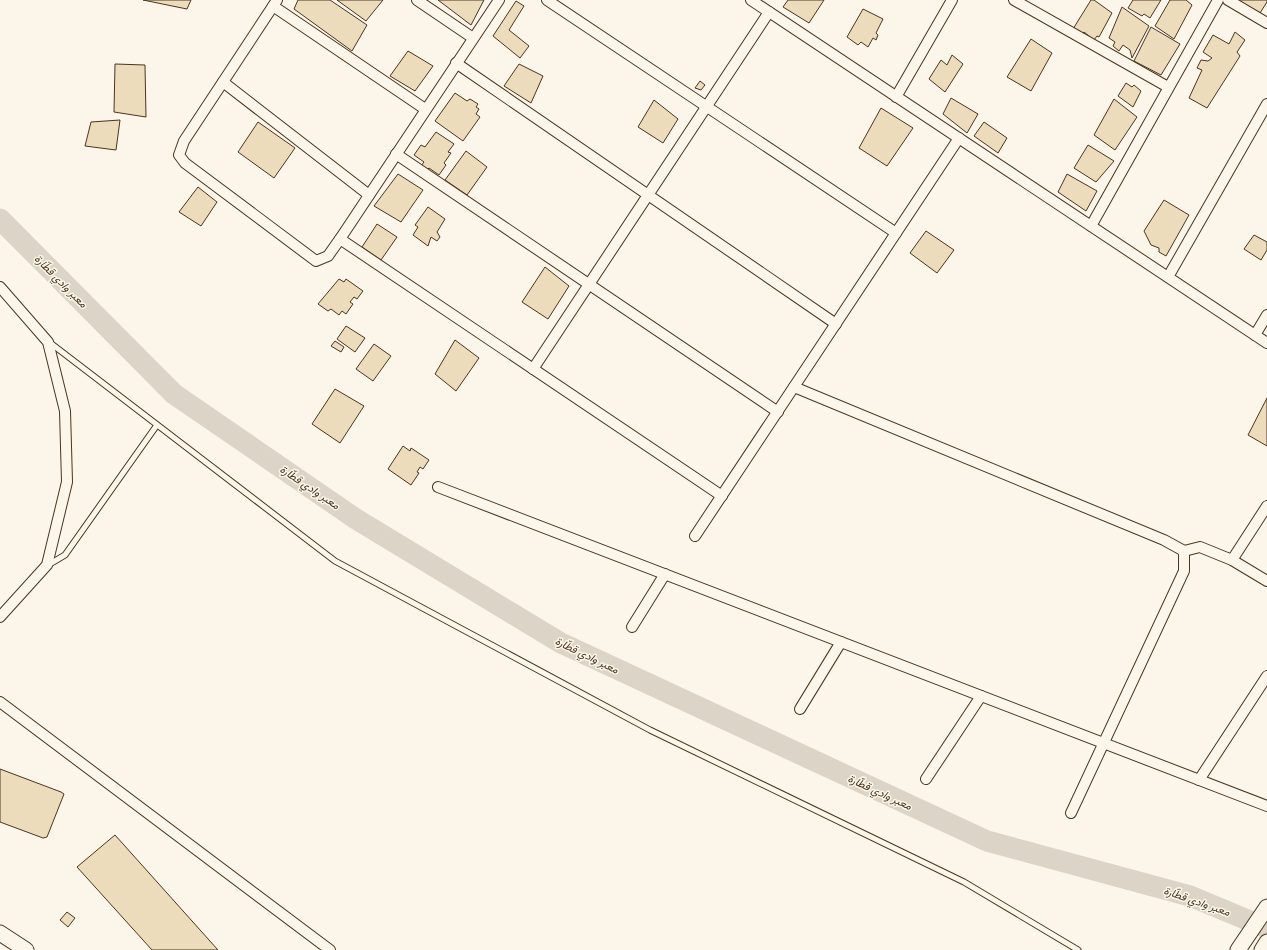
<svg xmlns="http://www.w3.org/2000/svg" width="1267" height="950" font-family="'IBM Plex Sans',Vazirmatn,sans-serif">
<rect width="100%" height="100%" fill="#fbf6e9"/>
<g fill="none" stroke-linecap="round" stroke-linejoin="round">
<!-- river -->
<path stroke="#dcd4c6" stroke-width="21" d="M 0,219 L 174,394 L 356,519 L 561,643 L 987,841 L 1190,896 L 1267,928"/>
</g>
<!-- building -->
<g fill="#ecdcbc" stroke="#4a3520">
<path d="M 143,0 L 191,0 L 187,9 Z"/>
<path d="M 298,0 L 330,0 L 367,25 L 352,51 L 294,9 Z"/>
<path d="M 337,0 L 383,0 L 366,21 Z"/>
<path d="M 438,0 L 484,0 L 471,25 Z"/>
<path d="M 788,0 L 824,0 L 809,23 L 783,7 Z"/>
<path d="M 1091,0 L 1094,0 L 1112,13 L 1099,37 L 1097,36 L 1094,40 L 1084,32 L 1081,35 L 1073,29 Z"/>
<path d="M 1133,0 L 1161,0 L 1150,18 L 1144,14 L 1142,16 L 1128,8 Z"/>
<path d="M 1170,0 L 1186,0 L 1192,5 L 1174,39 L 1155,26 Z"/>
<path d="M 1238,0 L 1267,0 L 1267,2 L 1260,13 Z"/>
<path d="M 516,1 L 524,6 L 509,30 L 529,46 L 520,58 L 493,36 Z"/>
<path d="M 1122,7 L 1149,26 L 1132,58 L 1130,50 L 1123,45 L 1119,51 L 1113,46 L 1115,42 L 1109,38 Z"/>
<path d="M 863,9 L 883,19 L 876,33 L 878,35 L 876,40 L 873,38 L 868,47 L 861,42 L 858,45 L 847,37 Z"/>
<path d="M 1151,27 L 1180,44 L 1161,75 L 1134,61 Z"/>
<path d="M 1235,32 L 1245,40 L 1237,52 L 1240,56 L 1207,108 L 1189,98 L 1202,70 L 1197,68 L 1201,60 L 1208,61 L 1212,58 L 1203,52 L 1213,35 L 1229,44 Z"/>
<path d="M 1031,39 L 1052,53 L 1031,91 L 1007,77 Z"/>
<path d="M 408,51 L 433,66 L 415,91 L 390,76 Z"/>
<path d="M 952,55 L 963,64 L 945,92 L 929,79 L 941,60 L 947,65 Z"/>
<path d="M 115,64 L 145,65 L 146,117 L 114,112 Z"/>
<path d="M 519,64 L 543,76 L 531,103 L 504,86 Z"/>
<path d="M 700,81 L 705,85 L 701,90 L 695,88 Z"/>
<path d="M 1126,83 L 1132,87 L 1134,85 L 1141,91 L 1133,107 L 1118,96 Z"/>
<path d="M 455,93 L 467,101 L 470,99 L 478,104 L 476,107 L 479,109 L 476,114 L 480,117 L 463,141 L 435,121 Z"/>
<path d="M 951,98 L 978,114 L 967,133 L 943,114 Z"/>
<path d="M 1114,99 L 1137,117 L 1115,150 L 1094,135 Z"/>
<path d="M 654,100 L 678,119 L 663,143 L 638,127 Z"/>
<path d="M 881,108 L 913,128 L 887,166 L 859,148 Z"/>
<path d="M 120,120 L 116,150 L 85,146 L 91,122 Z"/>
<path d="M 258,122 L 295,148 L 274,178 L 238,152 Z"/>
<path d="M 984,122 L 1007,138 L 998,153 L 974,136 Z"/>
<path d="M 436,132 L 454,144 L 448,152 L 451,153 L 444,163 L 446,165 L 439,175 L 429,168 L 427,170 L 421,166 L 424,162 L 414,155 L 421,145 L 425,147 Z"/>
<path d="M 1088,145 L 1114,161 L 1096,182 L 1074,168 Z"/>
<path d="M 466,151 L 487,167 L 467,195 L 445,180 Z"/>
<path d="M 398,174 L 423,190 L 401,222 L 374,206 Z"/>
<path d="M 1067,174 L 1097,191 L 1086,211 L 1058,192 Z"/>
<path d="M 198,187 L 217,202 L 201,226 L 179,212 Z"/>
<path d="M 1164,200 L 1189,215 L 1166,256 L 1159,252 L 1159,248 L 1151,245 L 1144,231 Z"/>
<path d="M 428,207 L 445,219 L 437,232 L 440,237 L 437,241 L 431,237 L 428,246 L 413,235 L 418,227 L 415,225 Z"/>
<path d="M 377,224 L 397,237 L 381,260 L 362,247 Z"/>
<path d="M 926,231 L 954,250 L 937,273 L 910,253 Z"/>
<path d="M 1254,235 L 1267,242 L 1267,250 L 1261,260 L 1244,249 Z"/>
<path d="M 545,267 L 569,286 L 548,319 L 522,302 Z"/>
<path d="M 339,279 L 344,282 L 346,279 L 363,291 L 357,299 L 354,297 L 350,302 L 353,304 L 346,314 L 342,311 L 339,315 L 331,309 L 328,311 L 318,304 Z"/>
<path d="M 346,326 L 365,338 L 355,352 L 337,339 Z"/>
<path d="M 455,340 L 479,358 L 456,391 L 435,374 Z"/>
<path d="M 335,341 L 344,347 L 341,352 L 331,346 Z"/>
<path d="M 374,344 L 391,356 L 373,381 L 356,369 Z"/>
<path d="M 335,389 L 364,406 L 340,443 L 312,424 Z"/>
<path d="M 1267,398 L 1267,446 L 1248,435 Z"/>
<path d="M 403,446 L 410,451 L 411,448 L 429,460 L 423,469 L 420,467 L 417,472 L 419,473 L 411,485 L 388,469 Z"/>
<path d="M 0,769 L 61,792 L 64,794 L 47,837 L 43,838 L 0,822 Z"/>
<path d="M 115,835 L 218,950 L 152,950 L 77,867 Z"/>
<path d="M 67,912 L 75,918 L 68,927 L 60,920 Z"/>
</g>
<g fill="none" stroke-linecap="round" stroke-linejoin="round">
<!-- lane casing -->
<g stroke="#4a3520" stroke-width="7">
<g id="lane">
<path d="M 49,342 L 335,561 L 650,730 L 964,882 L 1078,950"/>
<path d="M 48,565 L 65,555 L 157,425"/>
</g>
</g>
<!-- street casing -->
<g stroke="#4a3520" stroke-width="12">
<g id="street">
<path d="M 277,0 L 184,141 L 179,155 L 185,163 L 316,261 L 328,256 L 340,239 L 499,0"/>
<path d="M 417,0 L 473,38"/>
<path d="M 547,0 L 896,233"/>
<path d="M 751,0 L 1267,343"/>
<path d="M 1014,0 L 1168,87"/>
<path d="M 1228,0 L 1267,23"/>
<path d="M 273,6 L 425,109"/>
<path d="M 456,63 L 836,324"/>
<path d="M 223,82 L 369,195"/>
<path d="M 896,97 L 952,0"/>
<path d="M 396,154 L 778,412"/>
<path d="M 1091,226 L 1218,0"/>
<path d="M 340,239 L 722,496"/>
<path d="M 1168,277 L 1267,104"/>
<path d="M 0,287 L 48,342 L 65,411 L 67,482 L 47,565 L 0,617"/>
<path d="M 1255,335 L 1267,315"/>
<path d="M 533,369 L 769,12"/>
<path d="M 794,387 L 1164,540 L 1184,551 L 1184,571 L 1071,813"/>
<path d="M 438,487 L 1267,806"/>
<path d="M 695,536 L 959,138"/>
<path d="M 1184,551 L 1200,547 L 1232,560 L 1267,581"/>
<path d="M 1232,560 L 1267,506"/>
<path d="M 632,627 L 665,574"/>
<path d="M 0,702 L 330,950"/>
<path d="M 800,709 L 841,642"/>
<path d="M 926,779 L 981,696"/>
<path d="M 1199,780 L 1267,676"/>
</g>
</g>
<!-- secondary casing -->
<g stroke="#4a3520" stroke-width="17">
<g id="secondary">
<path d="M 0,933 L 26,950"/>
<path d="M 1238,950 L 1267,907"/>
<path d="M 1262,950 L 1267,942"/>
</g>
</g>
<!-- lane -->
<use href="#lane" stroke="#fbf6e9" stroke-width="5"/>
<!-- street -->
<use href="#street" stroke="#fbf6e9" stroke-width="10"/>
<!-- secondary -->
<use href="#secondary" stroke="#fbf6e9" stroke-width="15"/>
</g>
<g text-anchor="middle" stroke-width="3" stroke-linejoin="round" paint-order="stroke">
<!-- water labels -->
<g font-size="11" font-style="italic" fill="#4a3520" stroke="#fbf6e9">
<text transform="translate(61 281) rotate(45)" y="4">معبر وادي قطّارة</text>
<text transform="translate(310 487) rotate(34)" y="4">معبر وادي قطّارة</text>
<text transform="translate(587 655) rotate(26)" y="4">معبر وادي قطّارة</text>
<text transform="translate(880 792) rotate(25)" y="4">معبر وادي قطّارة</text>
<text transform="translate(1197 901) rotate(19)" y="4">معبر وادي قطّارة</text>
</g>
</g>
</svg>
